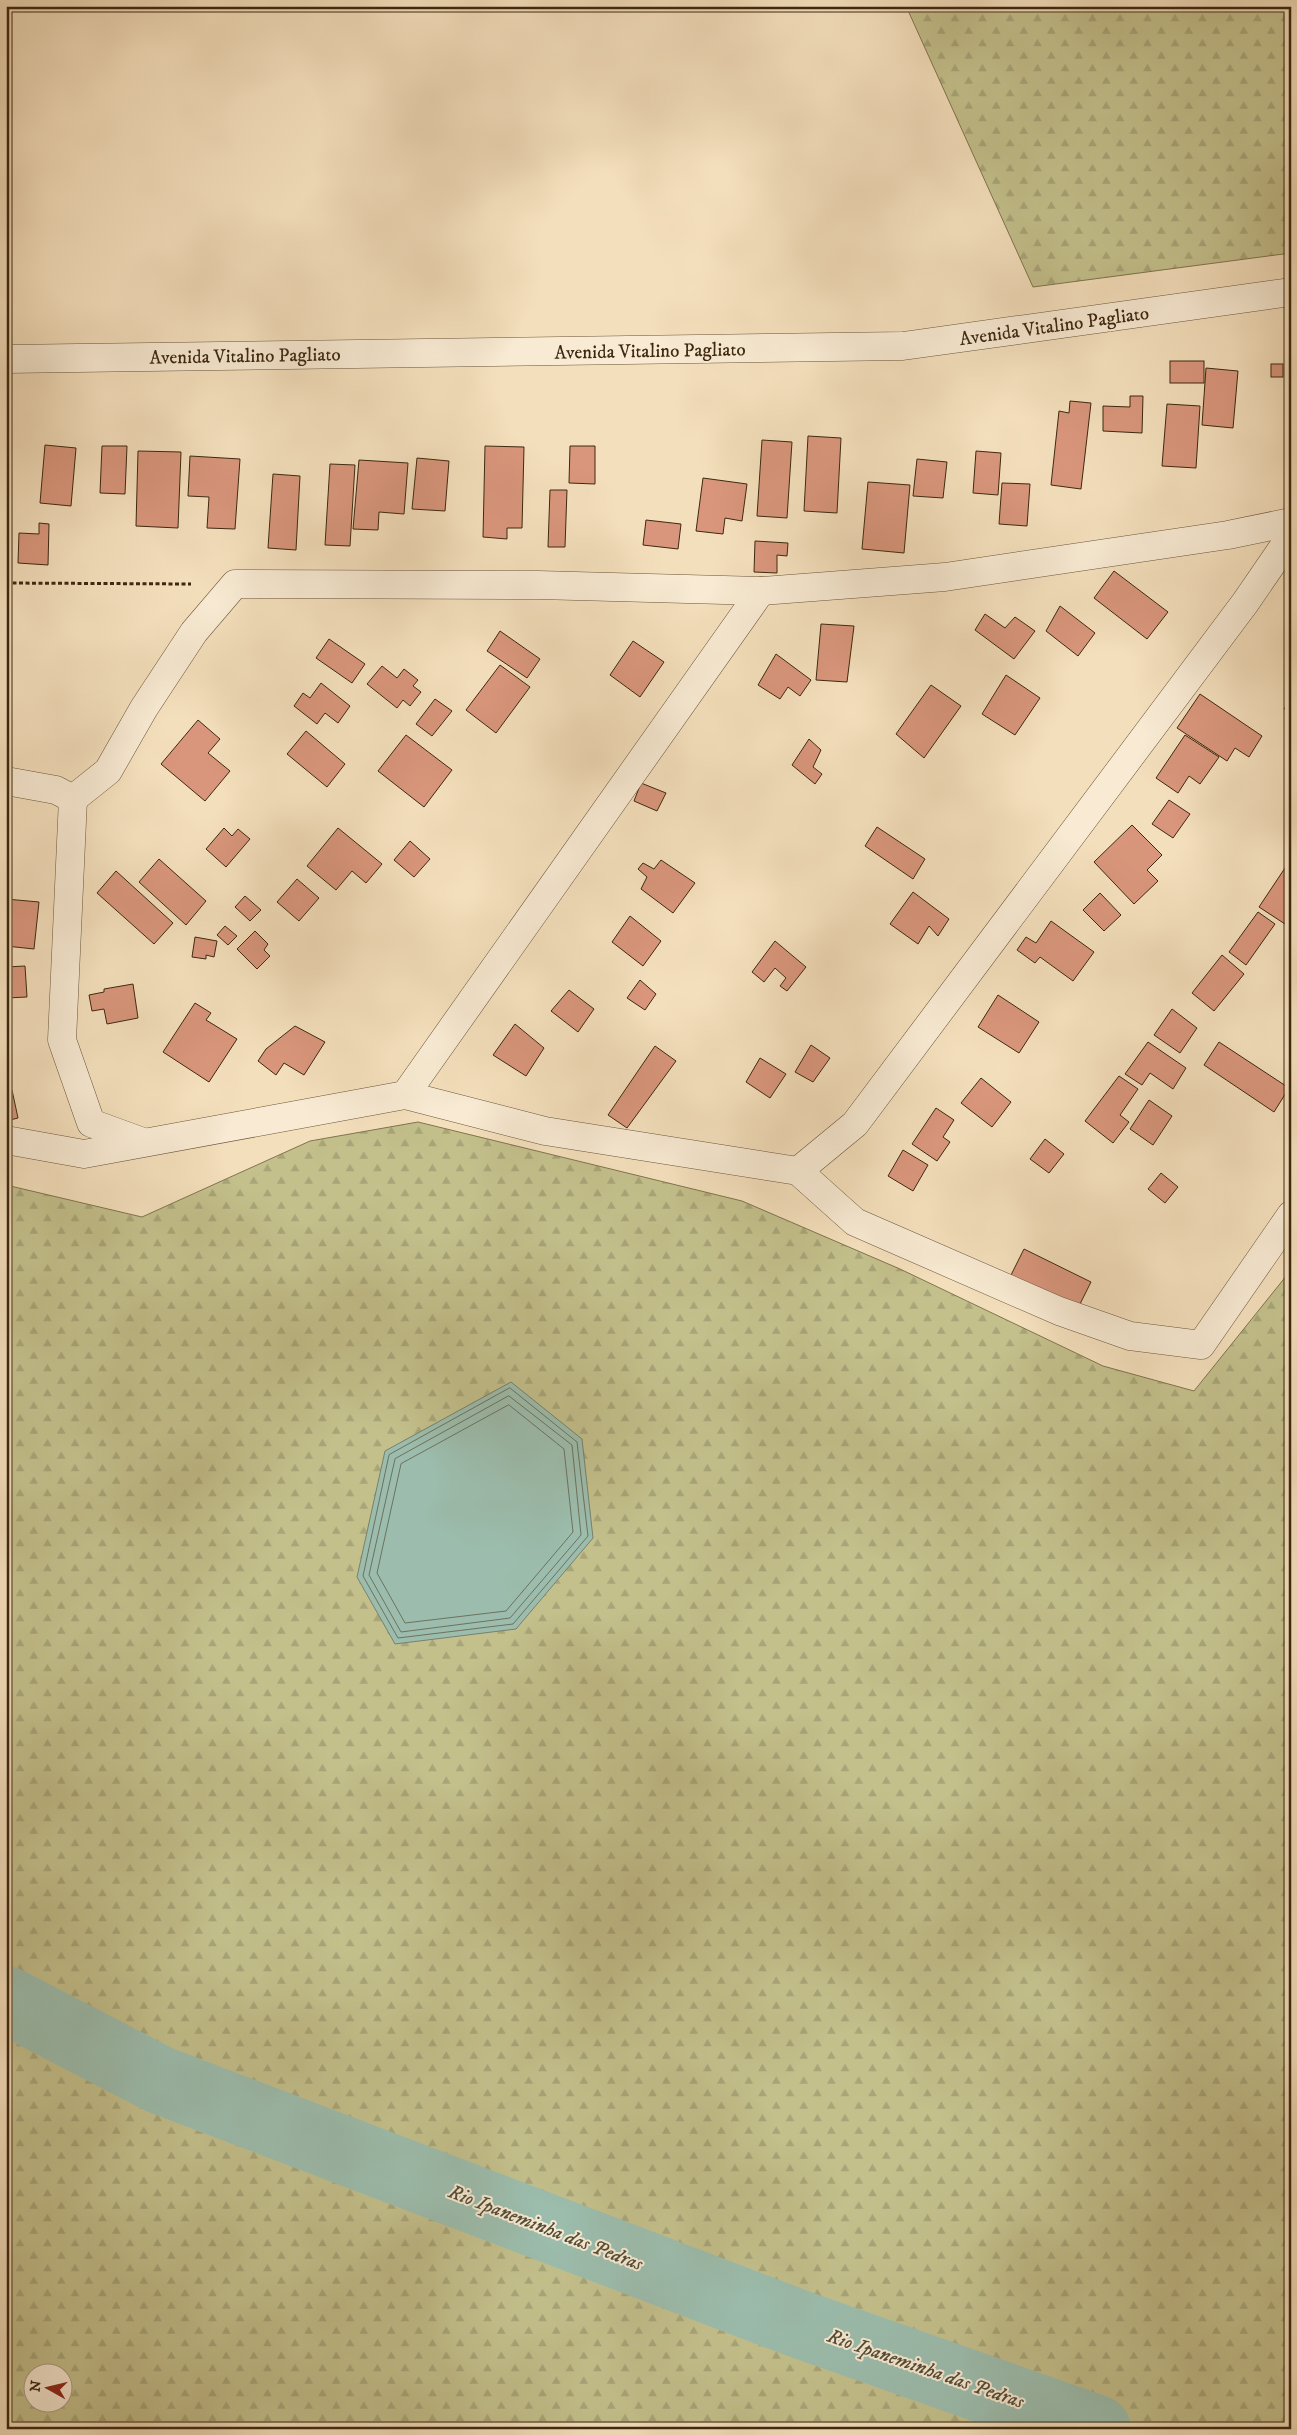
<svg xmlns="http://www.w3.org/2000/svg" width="1297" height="2435" font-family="'IM FELL DW Pica',serif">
<defs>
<pattern id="forest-firs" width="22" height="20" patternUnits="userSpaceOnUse" patternTransform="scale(1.25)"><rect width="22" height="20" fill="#c3c08c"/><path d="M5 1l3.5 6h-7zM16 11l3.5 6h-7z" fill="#a8a578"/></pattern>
</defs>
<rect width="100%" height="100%" fill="#f4dfbc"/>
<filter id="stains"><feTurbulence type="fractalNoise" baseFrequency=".004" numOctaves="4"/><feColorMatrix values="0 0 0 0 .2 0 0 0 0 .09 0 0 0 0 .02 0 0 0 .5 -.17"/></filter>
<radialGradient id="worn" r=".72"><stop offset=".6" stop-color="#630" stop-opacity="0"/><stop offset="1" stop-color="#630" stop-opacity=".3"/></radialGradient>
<!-- forest -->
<g fill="url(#forest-firs)" stroke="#80744e" fill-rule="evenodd">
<path d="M 906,6 L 1291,6 L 1291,253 L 1033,287 Z"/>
<path d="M 418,1122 L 742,1201 L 900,1269 L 1103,1366 L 1194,1391 L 1291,1270 L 1291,2429 L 6,2429 L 6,1185 L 142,1217 L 310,1141 ZM 32,2372 L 62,2372 L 62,2402 L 32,2402 Z"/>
</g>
<!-- water -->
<path fill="#9cbdad" stroke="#76816e" d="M 511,1382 L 582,1439 L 593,1538 L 516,1629 L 395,1644 L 357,1577 L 385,1451 Z"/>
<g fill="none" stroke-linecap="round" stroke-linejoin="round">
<!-- shore -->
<g stroke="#6c725e" stroke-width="1">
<path d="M 510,1388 L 577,1442 L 588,1536 L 513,1624 L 398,1638 L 363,1576 L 389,1455 Z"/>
<path d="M 509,1396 L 572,1445 L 581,1535 L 510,1618 L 401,1632 L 369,1575 L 395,1459 Z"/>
<path d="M 509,1405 L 564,1449 L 573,1532 L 506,1611 L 405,1623 L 377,1573 L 401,1464 Z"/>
</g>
<!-- river -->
<path stroke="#9cbdad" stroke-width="68" d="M 6,2000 L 160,2080 L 802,2325 L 1097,2429"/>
</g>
<!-- building -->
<g fill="#d9967c" stroke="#3d2810">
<rect x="1170" y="361" width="34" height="22"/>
<rect x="1271" y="364" width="12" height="13"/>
<path d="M 1206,368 L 1238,371 L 1233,428 L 1202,425 Z"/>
<path d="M 1290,371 L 1291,371 L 1291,437 L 1287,437 Z"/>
<path d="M 1130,396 L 1143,396 L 1142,433 L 1103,431 L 1103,406 L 1130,407 Z"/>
<path d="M 1070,401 L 1091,403 L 1081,489 L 1051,485 L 1059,411 L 1069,413 Z"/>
<path d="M 1167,404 L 1200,406 L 1196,468 L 1162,466 Z"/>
<path d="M 808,436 L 841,438 L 837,513 L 804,511 Z"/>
<path d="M 762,440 L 792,442 L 787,518 L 757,516 Z"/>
<path d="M 45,445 L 76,448 L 71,506 L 40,503 Z"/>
<path d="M 102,446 L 127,446 L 125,494 L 100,493 Z"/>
<path d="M 485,446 L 524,447 L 522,528 L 507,528 L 507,539 L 483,537 Z"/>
<path d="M 570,446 L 595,446 L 595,484 L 569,483 Z"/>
<path d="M 138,451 L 181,452 L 178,528 L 136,526 Z"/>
<path d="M 976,451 L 1001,453 L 998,495 L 973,493 Z"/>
<path d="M 190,456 L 240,459 L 235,529 L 207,528 L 209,497 L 188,496 Z"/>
<path d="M 417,458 L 449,461 L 445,511 L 412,509 Z"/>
<path d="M 917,459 L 947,462 L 943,498 L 913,496 Z"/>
<path d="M 359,460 L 408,463 L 404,514 L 379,512 L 378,530 L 353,529 Z"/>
<path d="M 330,464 L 355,465 L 350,546 L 325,545 Z"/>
<path d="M 273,474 L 300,476 L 296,550 L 268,548 Z"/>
<path d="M 703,478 L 747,484 L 742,521 L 725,518 L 723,534 L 696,531 Z"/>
<path d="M 868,482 L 910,485 L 904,553 L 862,549 Z"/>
<path d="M 1002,483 L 1030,484 L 1027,526 L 999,524 Z"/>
<path d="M 550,490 L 567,490 L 565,547 L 548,547 Z"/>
<path d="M 646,520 L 681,524 L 678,549 L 643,545 Z"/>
<path d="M 39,523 L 49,524 L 48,565 L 18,563 L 19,533 L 39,534 Z"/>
<path d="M 755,541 L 788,543 L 787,556 L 777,555 L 777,573 L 754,572 Z"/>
<path d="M 1114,571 L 1168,612 L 1147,639 L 1094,598 Z"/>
<path d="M 1060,606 L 1095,633 L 1078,656 L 1046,631 Z"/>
<path d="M 985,614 L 1005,628 L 1015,617 L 1035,631 L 1014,659 L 975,630 Z"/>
<path d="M 821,624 L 854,626 L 847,682 L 816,680 Z"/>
<path d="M 500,631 L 540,659 L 527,678 L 487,651 Z"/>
<path d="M 329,639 L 365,664 L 352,683 L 316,658 Z"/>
<path d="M 633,641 L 664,662 L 640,697 L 610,675 Z"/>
<path d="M 776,654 L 811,680 L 800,696 L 788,687 L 780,699 L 758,685 Z"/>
<path d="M 500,665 L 530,687 L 496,733 L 466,710 Z"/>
<path d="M 382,666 L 397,678 L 404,669 L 418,680 L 413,686 L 421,692 L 410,706 L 403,700 L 397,708 L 367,684 Z"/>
<path d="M 1006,675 L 1040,698 L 1015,735 L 982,714 Z"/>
<path d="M 321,683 L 350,706 L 338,723 L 325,713 L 317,724 L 294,706 L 303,693 L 310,698 Z"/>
<path d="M 931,685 L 961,706 L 924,758 L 896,734 Z"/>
<path d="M 1200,694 L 1262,736 L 1249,757 L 1235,748 L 1227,761 L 1177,728 Z"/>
<path d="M 1291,697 L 1291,713 L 1284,709 Z"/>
<path d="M 435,699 L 452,711 L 432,736 L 416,724 Z"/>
<path d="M 198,720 L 220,739 L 208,753 L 230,771 L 205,801 L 161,764 Z"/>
<path d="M 306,731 L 345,764 L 327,787 L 287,754 Z"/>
<path d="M 406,735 L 452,770 L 424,807 L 378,771 Z"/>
<path d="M 1185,735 L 1219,757 L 1200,784 L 1189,776 L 1178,793 L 1156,778 Z"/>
<path d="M 809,739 L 821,750 L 813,767 L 822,774 L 815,784 L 792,765 Z"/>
<path d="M 641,783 L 666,793 L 657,811 L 634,801 Z"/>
<path d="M 1169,800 L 1190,814 L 1173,838 L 1152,824 Z"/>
<path d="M 1132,825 L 1162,855 L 1147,870 L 1158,881 L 1134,904 L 1094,862 Z"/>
<path d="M 877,827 L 925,859 L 913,879 L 865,846 Z"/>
<path d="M 224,828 L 232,836 L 238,829 L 250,839 L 226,867 L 206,849 Z"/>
<path d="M 338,828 L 382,864 L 366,883 L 352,871 L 336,890 L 307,866 Z"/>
<path d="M 410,841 L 430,859 L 414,877 L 394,860 Z"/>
<path d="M 159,859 L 206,901 L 186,925 L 139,882 Z"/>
<path d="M 1291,859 L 1291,916 L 1285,924 L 1259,907 Z"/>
<path d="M 661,860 L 695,883 L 673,913 L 641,889 L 647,877 L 638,869 L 643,863 L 654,869 Z"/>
<path d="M 116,871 L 173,923 L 154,944 L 97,893 Z"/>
<path d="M 297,879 L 319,898 L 299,921 L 277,902 Z"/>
<path d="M 913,892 L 949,919 L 938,936 L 929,926 L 918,944 L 890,924 Z"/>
<path d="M 1100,893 L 1121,915 L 1104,931 L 1083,910 Z"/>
<path d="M 245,896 L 261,910 L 250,921 L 235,907 Z"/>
<path d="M 6,899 L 39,902 L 34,949 L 6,946 Z"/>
<path d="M 1258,912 L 1275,924 L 1246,965 L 1229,952 Z"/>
<path d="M 630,916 L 661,941 L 643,966 L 612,942 Z"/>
<path d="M 1051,921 L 1094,952 L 1073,981 L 1040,957 L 1035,963 L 1017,950 L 1026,937 L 1036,943 Z"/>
<path d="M 225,926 L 237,936 L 228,945 L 217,935 Z"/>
<path d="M 255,931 L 268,944 L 264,950 L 270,956 L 257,969 L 237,949 Z"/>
<path d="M 195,937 L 217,941 L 214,957 L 206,955 L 206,959 L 192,957 Z"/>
<path d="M 775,941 L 806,967 L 787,991 L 780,986 L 786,978 L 775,968 L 764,982 L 752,972 Z"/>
<path d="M 1222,955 L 1244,974 L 1214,1011 L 1192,993 Z"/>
<path d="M 25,966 L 27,997 L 6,998 L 6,967 Z"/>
<path d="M 640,980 L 656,994 L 645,1010 L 627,998 Z"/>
<path d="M 133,984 L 138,1018 L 107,1024 L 104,1009 L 92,1011 L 89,995 L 104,992 L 104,989 Z"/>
<path d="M 569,990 L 594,1009 L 578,1032 L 551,1011 Z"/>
<path d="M 998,995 L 1039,1022 L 1019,1053 L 978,1027 Z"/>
<path d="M 195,1003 L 211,1013 L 206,1020 L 237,1039 L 209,1082 L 163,1052 Z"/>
<path d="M 1172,1009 L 1197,1028 L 1180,1053 L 1154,1035 Z"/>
<path d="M 515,1024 L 544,1048 L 526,1076 L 493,1055 Z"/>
<path d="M 295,1026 L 325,1042 L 304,1075 L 284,1063 L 276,1075 L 258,1061 L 266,1049 Z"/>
<path d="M 1148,1042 L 1186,1068 L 1173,1089 L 1150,1073 L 1142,1085 L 1125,1074 Z"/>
<path d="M 1219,1042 L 1289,1088 L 1274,1112 L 1204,1065 Z"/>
<path d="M 811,1045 L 830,1058 L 813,1082 L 795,1072 Z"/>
<path d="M 655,1046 L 676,1061 L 627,1128 L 608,1115 Z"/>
<path d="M 760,1058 L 786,1074 L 770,1098 L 746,1082 Z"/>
<path d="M 1119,1076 L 1138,1089 L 1120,1115 L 1129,1122 L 1113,1143 L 1085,1121 Z"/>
<path d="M 981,1078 L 1011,1102 L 992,1127 L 961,1103 Z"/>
<path d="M 12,1090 L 18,1118 L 6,1121 L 6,1091 Z"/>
<path d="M 1149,1100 L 1172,1116 L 1153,1145 L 1130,1129 Z"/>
<path d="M 936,1108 L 954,1120 L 943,1137 L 950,1142 L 937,1161 L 912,1144 Z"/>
<path d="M 1045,1139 L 1064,1154 L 1049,1173 L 1030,1159 Z"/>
<path d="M 903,1150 L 928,1165 L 913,1191 L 888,1176 Z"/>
<path d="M 1161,1173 L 1178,1187 L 1165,1203 L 1148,1189 Z"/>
<path d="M 1024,1249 L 1091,1282 L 1076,1312 L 1009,1279 Z"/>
</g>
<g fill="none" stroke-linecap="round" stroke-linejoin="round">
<!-- minor casing -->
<g stroke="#6b563b" stroke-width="29">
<g id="minor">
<path d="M 6,359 L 903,346 L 1291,292"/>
<path d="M 6,781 L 56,790 L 73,799 L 108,771 L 144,708 L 194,632 L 235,584 L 538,585 L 761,591 L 945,577 L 1228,535 L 1291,522"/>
<path d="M 73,799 L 62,1040 L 91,1123 L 143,1142"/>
<path d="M 405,1095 L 761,591"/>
<path d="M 6,1140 L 84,1154 L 405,1095 L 545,1131 L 798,1171 L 855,1222 L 1059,1311 L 1130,1336 L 1201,1345 L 1291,1215"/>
<path d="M 798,1171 L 855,1124 L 1245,603 L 1291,536"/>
</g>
</g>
<!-- path -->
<path stroke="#3d2810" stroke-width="3" stroke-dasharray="4 2.5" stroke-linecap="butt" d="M 6,583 L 191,584"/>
<!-- minor -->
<use href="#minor" stroke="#f8ead3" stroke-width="28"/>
</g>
<g text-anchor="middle" stroke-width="4" stroke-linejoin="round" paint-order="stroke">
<!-- street labels -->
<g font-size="19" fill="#3d2810" stroke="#f8ead3">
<text transform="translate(1054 325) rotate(-8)" y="7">Avenida Vitalino Pagliato</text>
<text transform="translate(650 350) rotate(-1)" y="7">Avenida Vitalino Pagliato</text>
<text transform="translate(245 355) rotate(-1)" y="7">Avenida Vitalino Pagliato</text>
</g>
<!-- water labels -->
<g font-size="20" font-style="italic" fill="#554d37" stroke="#f8ead3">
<text transform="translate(546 2227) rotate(21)" y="7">Rio Ipaneminha das Pedras</text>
<text transform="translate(926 2368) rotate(19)" y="7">Rio Ipaneminha das Pedras</text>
</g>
</g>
<!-- margin -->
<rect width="1297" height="2435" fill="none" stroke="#f4dfbc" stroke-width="25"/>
<rect x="8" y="8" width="1282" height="2420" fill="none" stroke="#3d2810" stroke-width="2.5"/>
<rect x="12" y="12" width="1272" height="2410" fill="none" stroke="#3d2810"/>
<!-- north arrow -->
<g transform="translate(48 2388) rotate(278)"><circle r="24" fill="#f8ead3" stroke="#ad9c85"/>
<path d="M0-4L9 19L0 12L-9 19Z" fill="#8f2418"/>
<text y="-8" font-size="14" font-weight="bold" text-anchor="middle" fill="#3d2810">N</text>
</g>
<rect width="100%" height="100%" filter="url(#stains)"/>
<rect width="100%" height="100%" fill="url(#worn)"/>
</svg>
